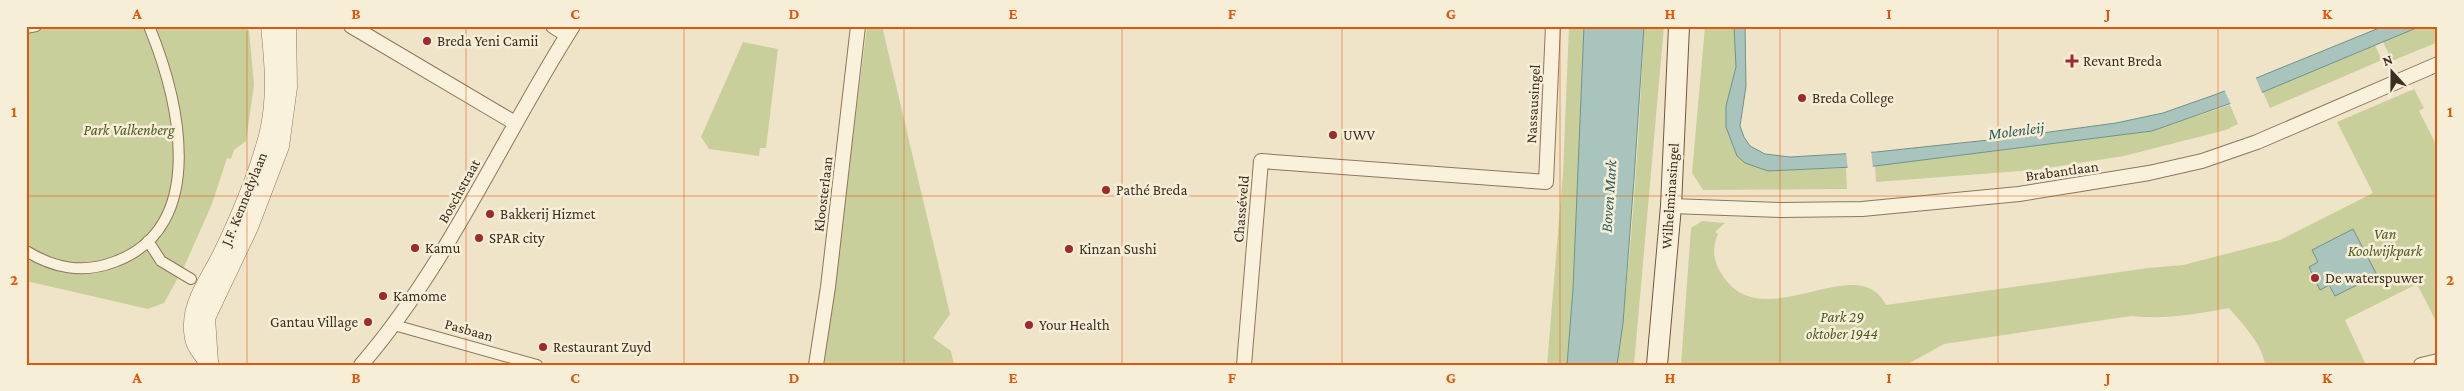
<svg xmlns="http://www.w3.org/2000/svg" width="2464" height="391" font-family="'Crimson Pro',serif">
<rect width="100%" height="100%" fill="#f0e4c8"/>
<!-- green -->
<g fill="#c9cf9b">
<path d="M 26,26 L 246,26 L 246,31 L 249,30 L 254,85 L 246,141 L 234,150 L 231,159 L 227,158 L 212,204 L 184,267 L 164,303 L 148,309 L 26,281 Z"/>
<path d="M 867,26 L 882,26 L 950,314 L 933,338 L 951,351 L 954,365 L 824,365 Z"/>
<path d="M 1569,26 L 1584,26 L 1573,289 L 1567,365 L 1547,365 L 1563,173 Z"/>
<path d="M 1644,26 L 1664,26 L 1634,365 L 1617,365 C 1632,253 1639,139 1644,26 Z"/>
<path d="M 1705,26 L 1734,26 L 1736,67 L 1726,106 L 1726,127 L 1768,171 L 1846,168 L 1847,189 L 1703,190 L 1692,173 Z"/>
<path d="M 2421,26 L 2438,26 L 2438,42 L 2392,61 L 2383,42 Z"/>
<path d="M 743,42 L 778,49 L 766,148 L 760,148 L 759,156 L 709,149 L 701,137 Z"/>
<path d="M 2375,45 L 2382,60 L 2270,108 L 2263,92 Z"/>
<path d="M 2414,89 L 2424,108 L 2419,111 L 2438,148 L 2438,325 L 2417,284 L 2345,320 L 2366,365 L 2265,365 C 2262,343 2243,325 2229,308 C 2196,314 2164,320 2131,316 L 1944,344 L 1906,365 L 1681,365 L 1691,228 L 1702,221 L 1725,223 L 1715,232 L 1718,234 C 1712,248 1713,260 1721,273 C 1761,341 1857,247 1886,305 L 2148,268 L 2183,265 L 2280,240 L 2373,193 L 2337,122 Z"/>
<path d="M 2230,105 L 2238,124 L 2226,130 L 2124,156 L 2034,170 L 1876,182 L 1875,166 L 2152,131 Z"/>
</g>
<!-- water -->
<g fill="#a9c4bc" stroke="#6f938a">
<path d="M 1584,26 L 1644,26 L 1634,179 L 1623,323 L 1617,365 L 1567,365 L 1573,289 Z"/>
<path d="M 1734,26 L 1745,26 L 1746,86 L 1740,126 L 1744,137 L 1750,146 L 1765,154 L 1790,157 L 1876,152 L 1998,139 L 2116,123 L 2163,113 L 2217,94 L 2384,26 L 2421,26 L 2263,92 L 2152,131 L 1875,166 L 1768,171 L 1745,163 L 1737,156 L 1726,127 L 1726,106 L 1736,67 Z"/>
<path d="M 2353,229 L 2377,275 L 2335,296 L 2329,285 L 2320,290 L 2309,267 L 2318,262 L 2312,250 Z"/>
</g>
<!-- pier -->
<g fill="#f0e4c8">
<path d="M 2255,76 L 2263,95 L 2232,107 L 2224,89 Z"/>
<path d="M 1871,150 L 1873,169 L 1848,171 L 1846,152 Z"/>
</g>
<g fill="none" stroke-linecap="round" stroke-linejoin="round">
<!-- pedestrian casing -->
<g stroke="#8d765c" stroke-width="12">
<g id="pedestrian">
<path d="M 26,28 L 36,26"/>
<path d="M 148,241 L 161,261 L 191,279"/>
<path d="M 26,251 C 54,268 82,274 114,262 C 211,227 178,97 149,26"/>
<path d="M 394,325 L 537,365"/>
</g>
</g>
<!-- minor casing -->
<g stroke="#8d765c" stroke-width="16">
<g id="minor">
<path d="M 351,26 L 515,123"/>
<path d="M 553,26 L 567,35"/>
<path d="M 1671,206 L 1781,210 L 1862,209 L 2019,194 L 2149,173 L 2202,161 L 2257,142 L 2438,64"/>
<path d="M 361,365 C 449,263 501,139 573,26"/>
<path d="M 816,365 L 828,287 L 858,26"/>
<path d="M 1244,365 L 1261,161 L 1546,182 L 1553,26"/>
<path d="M 2421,365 L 2438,361"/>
</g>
</g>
<!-- tertiary casing -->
<g stroke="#8d765c" stroke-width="19">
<g id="tertiary">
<path d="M 209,362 L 206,318 L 249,227 L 280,146 L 288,87 L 287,26"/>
<path d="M 210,365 C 200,349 192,346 193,324 C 193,300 212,275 222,254 C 240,217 257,176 268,136 C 277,100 274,63 270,26"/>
</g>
</g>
<!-- secondary casing -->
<g stroke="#6f573f" stroke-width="22">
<path id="secondary" d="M 1657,365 L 1671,206 L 1679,26"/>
</g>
<!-- pedestrian -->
<use href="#pedestrian" stroke="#faf1dc" stroke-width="10"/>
<!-- minor -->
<use href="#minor" stroke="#faf1dc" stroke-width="14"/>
<!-- tertiary -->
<use href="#tertiary" stroke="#faf1dc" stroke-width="18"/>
<!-- secondary -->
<use href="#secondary" stroke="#faf1dc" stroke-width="20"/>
</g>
<!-- grid -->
<path fill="none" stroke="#df570d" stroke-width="1" stroke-opacity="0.55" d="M 247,26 L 247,365M 466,26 L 466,365M 684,26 L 684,365M 904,26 L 904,365M 1122,26 L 1122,365M 1342,26 L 1342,365M 1560,26 L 1560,365M 1780,26 L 1780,365M 1998,26 L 1998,365M 2218,26 L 2218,365M 26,196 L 2438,196"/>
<!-- markers -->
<g fill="#9e2a2b" stroke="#f7eed8" stroke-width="2">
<circle cx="427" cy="41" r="5"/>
<path d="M2069.5 53.5h5v5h5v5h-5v5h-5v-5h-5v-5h5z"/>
<circle cx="1802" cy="98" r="5"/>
<circle cx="1333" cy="135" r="5"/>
<circle cx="1106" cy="190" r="5"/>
<circle cx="490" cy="214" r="5"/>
<circle cx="479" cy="238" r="5"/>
<circle cx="415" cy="248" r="5"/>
<circle cx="1069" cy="249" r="5"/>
<circle cx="2315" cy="278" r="5"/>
<circle cx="383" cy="296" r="5"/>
<circle cx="368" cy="322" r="5"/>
<circle cx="1029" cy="325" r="5"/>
<circle cx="543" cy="347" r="5"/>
</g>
<g text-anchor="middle" stroke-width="5" stroke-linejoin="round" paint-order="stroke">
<!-- poi labels -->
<g font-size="15" fill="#3d2e20" stroke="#f7eed8" text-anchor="start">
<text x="437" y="46">Breda Yeni Camii</text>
<text x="2083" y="66">Revant Breda</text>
<text x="1812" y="103">Breda College</text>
<text x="1343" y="140">UWV</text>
<text x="1116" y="195">Pathé Breda</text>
<text x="500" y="219">Bakkerij Hizmet</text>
<text x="489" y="243">SPAR city</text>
<text x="425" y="253">Kamu</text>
<text x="1079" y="254">Kinzan Sushi</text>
<text x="2325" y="283">De waterspuwer</text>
<text x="393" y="301">Kamome</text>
<text x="358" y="327" text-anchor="end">Gantau Village</text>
<text x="1039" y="330">Your Health</text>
<text x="553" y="352">Restaurant Zuyd</text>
</g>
<!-- street labels -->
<g font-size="15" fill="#3d2e20" stroke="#f7eed8">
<text transform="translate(1533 104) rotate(-87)" y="5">Nassausingel</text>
<text transform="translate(2062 171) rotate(-8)" y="5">Brabantlaan</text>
<text transform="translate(459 191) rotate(-61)" y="5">Boschstraat</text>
<text transform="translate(823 194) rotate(-83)" y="5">Kloosterlaan</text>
<text transform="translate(1670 196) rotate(-86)" y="5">Wilhelminasingel</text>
<text transform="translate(244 199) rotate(-68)" y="5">J.F. Kennedylaan</text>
<text transform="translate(1241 209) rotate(-85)" y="5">Chasséveld</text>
<text transform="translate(469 330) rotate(16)" y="5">Pasbaan</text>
</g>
<!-- park labels -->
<g font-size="15" font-style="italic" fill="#4d5a26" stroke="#f7eed8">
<text x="129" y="135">Park Valkenberg</text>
<text x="2385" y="239">Van<tspan x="2385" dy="17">Koolwijkpark</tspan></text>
<text x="1842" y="322">Park 29<tspan x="1842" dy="17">oktober 1944</tspan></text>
</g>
<!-- water labels -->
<g font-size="16" font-style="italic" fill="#2f5d5a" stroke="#f7eed8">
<text transform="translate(2016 130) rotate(-7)" y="6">Molenleij</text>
<text transform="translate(1608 196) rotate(-86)" y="6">Boven Mark</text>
</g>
</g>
<!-- border -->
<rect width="2464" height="391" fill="none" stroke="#f7eed8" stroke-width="55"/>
<!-- north arrow -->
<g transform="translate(2392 72) rotate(339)" stroke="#f7eed8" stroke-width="4" paint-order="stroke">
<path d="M0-4L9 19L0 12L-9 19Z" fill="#3d2e20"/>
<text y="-8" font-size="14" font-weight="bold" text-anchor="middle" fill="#3d2e20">N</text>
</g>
<rect x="28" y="28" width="2408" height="336" fill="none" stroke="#df570d" stroke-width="2"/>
<g font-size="16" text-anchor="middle" font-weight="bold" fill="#df570d">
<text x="137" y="19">A</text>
<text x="356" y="19">B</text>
<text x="575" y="19">C</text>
<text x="794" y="19">D</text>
<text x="1013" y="19">E</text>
<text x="1232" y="19">F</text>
<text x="1451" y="19">G</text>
<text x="1670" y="19">H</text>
<text x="1889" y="19">I</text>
<text x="2108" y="19">J</text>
<text x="2327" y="19">K</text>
<text x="14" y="117">1</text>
<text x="2450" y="117">1</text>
<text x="14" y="285">2</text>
<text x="2450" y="285">2</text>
<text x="137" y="383">A</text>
<text x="356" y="383">B</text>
<text x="575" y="383">C</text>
<text x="794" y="383">D</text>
<text x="1013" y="383">E</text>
<text x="1232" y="383">F</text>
<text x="1451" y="383">G</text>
<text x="1670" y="383">H</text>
<text x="1889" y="383">I</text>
<text x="2108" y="383">J</text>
<text x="2327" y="383">K</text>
</g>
</svg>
